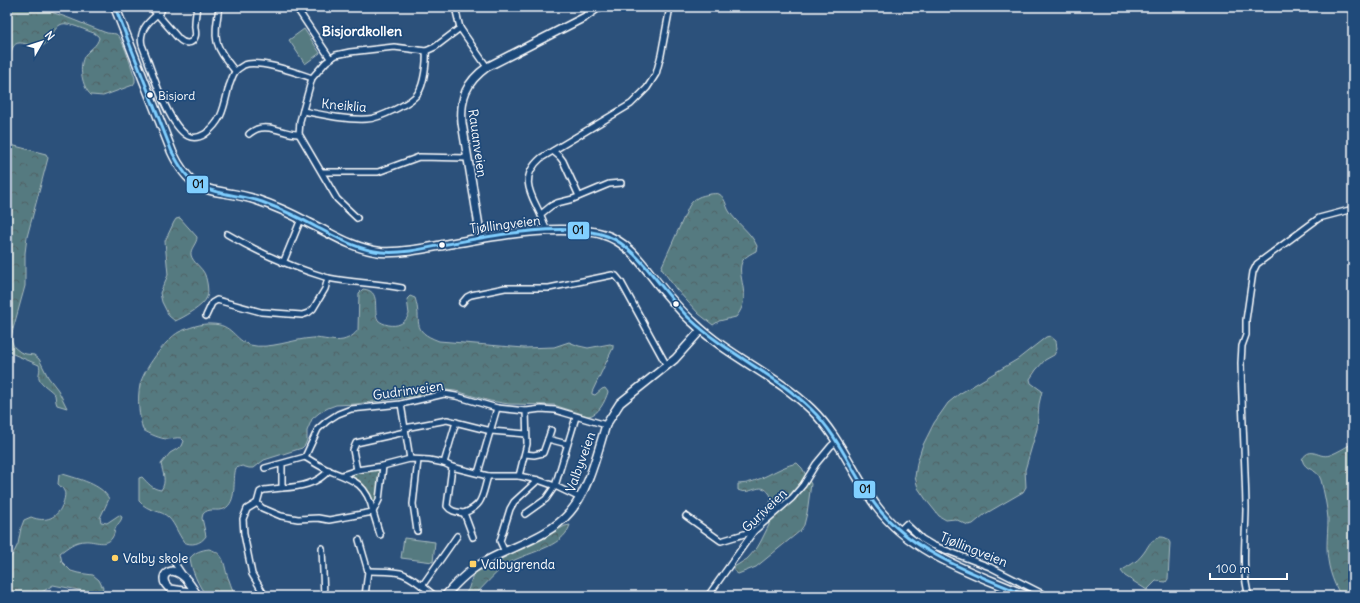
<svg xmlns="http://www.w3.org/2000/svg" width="1360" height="603" font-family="Delius,sans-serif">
<defs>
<pattern id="grass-tufts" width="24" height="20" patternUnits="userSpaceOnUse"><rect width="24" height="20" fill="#557a80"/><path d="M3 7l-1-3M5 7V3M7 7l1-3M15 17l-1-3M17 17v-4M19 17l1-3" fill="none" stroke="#506366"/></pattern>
<pattern id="forest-crowns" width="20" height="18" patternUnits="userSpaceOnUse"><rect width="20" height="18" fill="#557a80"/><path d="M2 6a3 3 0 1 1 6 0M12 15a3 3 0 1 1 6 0" fill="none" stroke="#506366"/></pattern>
<pattern id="park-dots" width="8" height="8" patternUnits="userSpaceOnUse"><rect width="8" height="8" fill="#557a80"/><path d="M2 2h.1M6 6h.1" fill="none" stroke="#506366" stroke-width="1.8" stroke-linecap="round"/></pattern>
</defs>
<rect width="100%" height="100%" fill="#2c517b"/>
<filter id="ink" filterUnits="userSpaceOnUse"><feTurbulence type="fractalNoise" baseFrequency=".025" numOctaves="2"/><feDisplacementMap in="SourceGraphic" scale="8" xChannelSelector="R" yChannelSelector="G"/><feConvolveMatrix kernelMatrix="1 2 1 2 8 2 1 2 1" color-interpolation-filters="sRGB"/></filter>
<g filter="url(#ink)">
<!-- grass -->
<path fill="url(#grass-tufts)" stroke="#aabcc0" d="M 7,320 L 13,329 L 11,339 L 14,347 L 20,352 L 26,354 L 34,355 L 39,359 L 48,377 L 58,390 L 67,408 L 57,405 L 56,402 L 55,395 C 51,389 41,385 39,378 C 38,374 41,370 39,365 L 13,354 L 7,350 Z"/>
<!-- forest -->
<g fill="url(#forest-crowns)" stroke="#aabcc0">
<path d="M 7,7 L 49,7 L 51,12 L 66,17 L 104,32 C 108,34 113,33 116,34 C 123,37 132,70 135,78 L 135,82 L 133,85 L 103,96 L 91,95 C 82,87 78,66 85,55 C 90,49 97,46 99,38 L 98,36 L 94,33 C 87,31 68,22 62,24 C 53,27 52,40 44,45 C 31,53 11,26 10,63 L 7,63 Z"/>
<path d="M 7,144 L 46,154 L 48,158 L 27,237 L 25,253 L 25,286 L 13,329 L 7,320 Z"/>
<path d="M 710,194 C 712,194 717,193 719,194 C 725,197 726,206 729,211 C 737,224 751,232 757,246 L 756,251 C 752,253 746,256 743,260 C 734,275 754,296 736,317 L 719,321 L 713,325 L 699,314 L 676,289 L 661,268 L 689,206 C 695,197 700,196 710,194 Z"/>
<path d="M 180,218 L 197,237 C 197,244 190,248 191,255 C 193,263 202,267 205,275 C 207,281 209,291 207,297 C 204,306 183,318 175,321 L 169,316 L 162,302 L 160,293 L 168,275 L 165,241 L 174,222 L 176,219 Z"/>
<path d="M 363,289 C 382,291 372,308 378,320 C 383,325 394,327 400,324 C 405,322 407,318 409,314 L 407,299 L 410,296 L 415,298 C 423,322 409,330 439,341 L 524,348 L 554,347 L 569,342 L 579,346 L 588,348 L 610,344 L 613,345 L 613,348 L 592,392 L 592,394 L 595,395 L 602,389 L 605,388 L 608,392 C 605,401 599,415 588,416 L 554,405 L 509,404 L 490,401 L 456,391 L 446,390 L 437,391 L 411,397 L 356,404 L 336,405 L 328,408 L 319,413 L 312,419 L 307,431 L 307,440 L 305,445 L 302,448 L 264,460 L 254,468 L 249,468 L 242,466 L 236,468 C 232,480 238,502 224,509 C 216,512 209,507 203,514 L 202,518 L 206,536 C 201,544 191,546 184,542 C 178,534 175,524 169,518 C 161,509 149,513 139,501 L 139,478 L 142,477 C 148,483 152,489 161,490 C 167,482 163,473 161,464 L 170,453 L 182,446 L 184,441 L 181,438 C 176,437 173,439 168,439 C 160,439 150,434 143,430 C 139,416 137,399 140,385 C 143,370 166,339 179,332 C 188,328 202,323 211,324 C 233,324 234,340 250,345 C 269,350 293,339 313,338 C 323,338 333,342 343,340 C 350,338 354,335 358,330 L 359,293 Z"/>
<path d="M 1050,336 L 1056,341 L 1057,349 L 1054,355 L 1045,360 L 1036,370 L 1030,379 L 1031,383 L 1042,391 L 1039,404 L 1037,429 L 1025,470 L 1026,487 L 1023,492 L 985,514 L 973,524 L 968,525 L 955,519 L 946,520 L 939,516 L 927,501 L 918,488 L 915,477 L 917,463 L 922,447 L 934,423 L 948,403 L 959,394 L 1018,359 L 1046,337 Z"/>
<path d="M 1353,443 L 1353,596 L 1341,596 C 1332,581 1327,564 1327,547 C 1327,537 1328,528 1328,519 C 1327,506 1324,492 1321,480 C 1317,467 1305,472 1302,459 C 1312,445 1318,459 1330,455 C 1338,452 1346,447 1353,443 Z"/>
<path d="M 797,463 L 802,468 L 811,484 L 807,513 L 804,525 L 800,531 L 756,567 L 738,574 L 734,571 L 734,567 L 747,559 L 757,548 L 761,541 L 769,525 L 767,509 L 772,498 C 762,477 752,497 738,490 L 738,484 C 759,484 777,467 797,463 Z"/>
<path d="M 63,474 C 78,479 102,484 109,499 L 100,518 L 101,522 L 107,523 L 119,515 L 122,517 C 121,522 118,523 116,527 C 114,530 115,533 113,536 C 108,548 94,540 85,541 C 75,541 68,547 60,553 L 62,562 L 71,571 L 78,573 L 93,575 L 99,580 L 103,588 L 101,595 L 94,596 L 84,591 L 53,585 L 36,596 L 7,596 L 7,562 L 13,554 L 18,544 L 21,528 L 24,520 L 31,517 C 46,523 58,518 63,503 C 64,500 66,494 64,491 C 63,488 60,486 58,484 L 59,475 Z"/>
<path d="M 570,525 C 563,549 524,552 506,565 C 494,574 484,586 474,596 L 463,596 C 471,590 469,580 475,573 L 565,526 Z"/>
<path d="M 1160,537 C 1165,537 1168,538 1170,543 L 1168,579 L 1166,582 L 1156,581 L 1147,590 L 1125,576 L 1121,571 C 1128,566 1137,562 1142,555 C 1149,547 1148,541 1160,537 Z"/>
<path d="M 209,549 C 227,554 223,567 229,580 C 231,586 233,590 234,596 L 206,596 C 198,584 192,572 190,558 C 195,552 201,550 209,549 Z"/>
</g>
<!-- park -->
<path fill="url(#park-dots)" stroke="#aabcc0" d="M 379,468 L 381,472 L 376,499 L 374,502 L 364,486 L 350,476 L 354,474 Z"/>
<!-- pitch -->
<g fill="#557a80" stroke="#aabcc0">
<path d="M 304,29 L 320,53 L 305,64 L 289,40 Z"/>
<path d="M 404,538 L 435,542 L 433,562 L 401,558 Z"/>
</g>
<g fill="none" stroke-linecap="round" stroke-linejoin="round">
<!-- street casing -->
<g stroke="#fff" stroke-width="8">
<g id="street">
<path d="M 151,7 L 179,39 C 184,44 192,45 195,37 C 197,33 194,28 195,24 C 195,18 196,13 197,7"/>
<path d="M 219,7 C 214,41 213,44 235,71"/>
<path d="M 296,7 L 330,58"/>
<path d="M 455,7 L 460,28 L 487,67"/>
<path d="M 161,11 C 150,20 138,30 142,45 C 151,67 167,125 188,136 C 194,139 200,137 205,134 C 223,121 224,106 229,86 C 231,82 232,76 235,72 C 237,69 241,67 244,65 C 259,59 297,73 312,78"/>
<path d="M 303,111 C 323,115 346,120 367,119 C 378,119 412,103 418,93 C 424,85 427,61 426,51"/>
<path d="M 249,134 C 251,132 255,130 257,129 C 271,124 286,135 299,134"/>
<path d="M 553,151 L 560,157 L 563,161 L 579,196"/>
<path d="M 323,172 L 378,172 L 419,157 L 467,158"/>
<path d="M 541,214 L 551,206 L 557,203 L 573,199 L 609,184 L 621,183"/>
<path d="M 357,218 L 337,199 L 299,134 L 300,121 L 312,78 L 326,62 L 336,55 L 350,52 L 394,47 L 426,51 L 435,47 L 460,28"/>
<path d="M 546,230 C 541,204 512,183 541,158 L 631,104 L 647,88 L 656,74 L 661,55 L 670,7"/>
<path d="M 227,234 C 259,253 291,267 328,278"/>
<path d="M 283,263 L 301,219"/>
<path d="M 462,303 L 467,297 L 471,295 L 505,288 L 549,288 L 612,275 L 616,276 L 621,282 L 667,366"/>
<path d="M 206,316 L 212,303 L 217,300 L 261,312 L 302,315 L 308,313 L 313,309 L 325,289 L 328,278 C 352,283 377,283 402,288"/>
<path d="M 401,404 L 410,459"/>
<path d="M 405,428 L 447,420 L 491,431 L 526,434"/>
<path d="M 551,430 L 548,439 L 567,444"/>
<path d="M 525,454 L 534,455 L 543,453 L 548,439"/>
<path d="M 305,457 L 318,429 L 327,421 L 338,414 L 351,409 L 401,404 L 444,394 L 456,396 L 497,408 L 526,411 L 541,409 L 555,410 L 606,425"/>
<path d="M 444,463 L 456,422"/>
<path d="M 452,467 L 447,506 C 451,512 457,512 464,513"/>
<path d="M 265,468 L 305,457 C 313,462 321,467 330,471 C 354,480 367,484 373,512 L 329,520 L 318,518 L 298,519 L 281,516 L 262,508 L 257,503 L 260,492 L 264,490 L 282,488 L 282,464"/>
<path d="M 357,470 L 353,450 L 356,443 L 405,432"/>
<path d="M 478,473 L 497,408"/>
<path d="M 342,475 L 357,470 L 383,466 L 410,459 L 429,460 L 444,463 L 452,467 L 488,476 L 519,476 L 538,480 L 555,486 L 580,498"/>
<path d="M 519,476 L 527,444 L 526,411"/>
<path d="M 282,488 C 299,487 318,484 329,470"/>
<path d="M 257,503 L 247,509 L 243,519 L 244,534 L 252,574 L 265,596"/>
<path d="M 464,513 C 484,505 482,495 488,476"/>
<path d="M 464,513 L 473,537"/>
<path d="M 525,514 L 546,499 L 555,486 L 576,417"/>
<path d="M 686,516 L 721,541 L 754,531"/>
<path d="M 417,531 L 413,504 L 418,460"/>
<path d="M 899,531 L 906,524 L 922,539 L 932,545 L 990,567 L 1047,596"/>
<path d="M 380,535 L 373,512 L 379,500 L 383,466"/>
<path d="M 359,540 L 368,571 L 365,596"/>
<path d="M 322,548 L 324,596"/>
<path d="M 505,552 L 500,541 L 510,509 L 514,502 L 538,480"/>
<path d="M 172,559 L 182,574"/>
<path d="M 368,571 C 379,571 390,571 400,573 C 412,576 426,589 435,596"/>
<path d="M 422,586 L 457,536"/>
<path d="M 708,596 L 754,531 L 792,498 L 803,485 L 816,464 L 831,446 L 837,441"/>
<path d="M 1249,596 C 1241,572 1246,533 1246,507 C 1245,459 1242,411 1241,363 L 1242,346 L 1246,335 L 1246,320 L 1253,272 L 1257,264 L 1319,218 L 1353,209"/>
</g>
</g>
<!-- secondary casing -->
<g stroke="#fff" stroke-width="10">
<g id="secondary">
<path d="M 481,238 L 462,123 C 460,98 466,82 487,67 L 585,17 L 599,7"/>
<path d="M 196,593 L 171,589 C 162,584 161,573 172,571 C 185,573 191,586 198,596"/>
<path d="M 445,596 C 457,582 470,569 486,561 C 515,545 549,537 570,512 C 589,490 597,453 606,425 L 620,403 L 675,359 L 701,330"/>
</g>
</g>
<!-- primary casing -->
<g stroke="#fff" stroke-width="11">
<path id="primary" d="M 115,7 L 172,152 C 195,201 215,186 257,200 C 275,206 292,214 309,223 C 332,234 354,249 381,252 C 402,253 422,249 443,245 C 482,238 521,230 561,230 C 574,230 589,230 602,234 C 629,242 642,264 659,285 C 670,298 681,312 694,323 C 729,357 776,375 811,409 C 840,437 853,475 877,507 C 913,555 975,573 1027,596"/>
</g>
<!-- street -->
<use href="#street" stroke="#1f4a7a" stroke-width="5"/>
<!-- secondary -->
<use href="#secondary" stroke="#1f4a7a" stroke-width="7"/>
<!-- primary -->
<use href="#primary" stroke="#1f4a7a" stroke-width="8"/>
<!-- bus-1 casing -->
<g stroke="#1f4a7a" stroke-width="6">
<path id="bus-1" d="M 115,7 L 172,152 C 177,161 182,171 189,178 C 206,195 239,194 262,202 C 281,209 300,218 318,228 C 338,238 358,250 381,252 C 401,254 423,249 442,245 C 486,237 565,220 607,236 C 640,248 664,295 690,319 C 727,354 775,374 811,409 C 840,437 853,476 877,507 C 914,554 974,573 1027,596"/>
</g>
<!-- bus-1 -->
<use href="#bus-1" stroke="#80cfff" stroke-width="3"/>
</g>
</g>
<!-- markers -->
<g fill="#fff" stroke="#1f4a7a" stroke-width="1.5">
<circle cx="150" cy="95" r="3.5"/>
<circle cx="442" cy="245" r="3.5"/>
<circle cx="676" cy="304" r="3.5"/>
</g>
<g fill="#ffd166" stroke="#1f4a7a" stroke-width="1.5">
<circle cx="115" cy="558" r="4"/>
<rect x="469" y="560" width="8" height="8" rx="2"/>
</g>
<g text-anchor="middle" stroke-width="3.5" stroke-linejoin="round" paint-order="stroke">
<!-- bus labels -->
<g font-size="12" fill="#fff" stroke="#1f4a7a" text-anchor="start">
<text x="158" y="100">Bisjord</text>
</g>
<!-- street labels -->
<g font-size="13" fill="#fff" stroke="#1f4a7a">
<text transform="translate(344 105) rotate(5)" y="5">Kneiklia</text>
<text transform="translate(478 143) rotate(82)" y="5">Rauanveien</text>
<text transform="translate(505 224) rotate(-7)" y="5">Tjøllingveien</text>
<text transform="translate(408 390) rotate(-8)" y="5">Gudrinveien</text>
<text transform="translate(580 462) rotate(-70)" y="5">Valbyveien</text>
<text transform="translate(764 510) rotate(-44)" y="5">Guriveien</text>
<text transform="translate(974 549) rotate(22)" y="5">Tjøllingveien</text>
</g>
<!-- poi labels -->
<g font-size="13" fill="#fff" stroke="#1f4a7a" text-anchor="start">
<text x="123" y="563">Valby skole</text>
<text x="481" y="569">Valbygrenda</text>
</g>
<!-- neighbourhood labels -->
<g font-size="14" font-weight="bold" fill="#fff" stroke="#1f4a7a">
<text x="362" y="36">Bisjordkollen</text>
</g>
</g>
<g stroke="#1f4a7a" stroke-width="1.5">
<rect x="186" y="175" width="23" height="19" rx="4" fill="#80cfff"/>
<rect x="567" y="221" width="23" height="19" rx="4" fill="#80cfff"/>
<rect x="853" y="480" width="23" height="19" rx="4" fill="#80cfff"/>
</g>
<g font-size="11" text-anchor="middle" font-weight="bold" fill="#111">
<text x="198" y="188">01</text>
<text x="578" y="234">01</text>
<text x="865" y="493">01</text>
</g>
<!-- margin -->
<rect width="1360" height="603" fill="none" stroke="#1f4a7a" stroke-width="24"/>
<rect x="12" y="12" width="1336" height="579" fill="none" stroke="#fff" stroke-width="1.5" filter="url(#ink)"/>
<!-- north arrow -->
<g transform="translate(42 42) rotate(51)" stroke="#1f4a7a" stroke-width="3" paint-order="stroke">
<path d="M0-3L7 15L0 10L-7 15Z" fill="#ffffff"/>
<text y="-6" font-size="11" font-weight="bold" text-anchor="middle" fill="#ffffff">N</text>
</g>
<!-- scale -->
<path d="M1210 573v6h77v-6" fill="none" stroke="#ffffff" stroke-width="2"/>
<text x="1216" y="573" font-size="12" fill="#ffffff" stroke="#1f4a7a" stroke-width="3" paint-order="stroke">100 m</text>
</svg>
